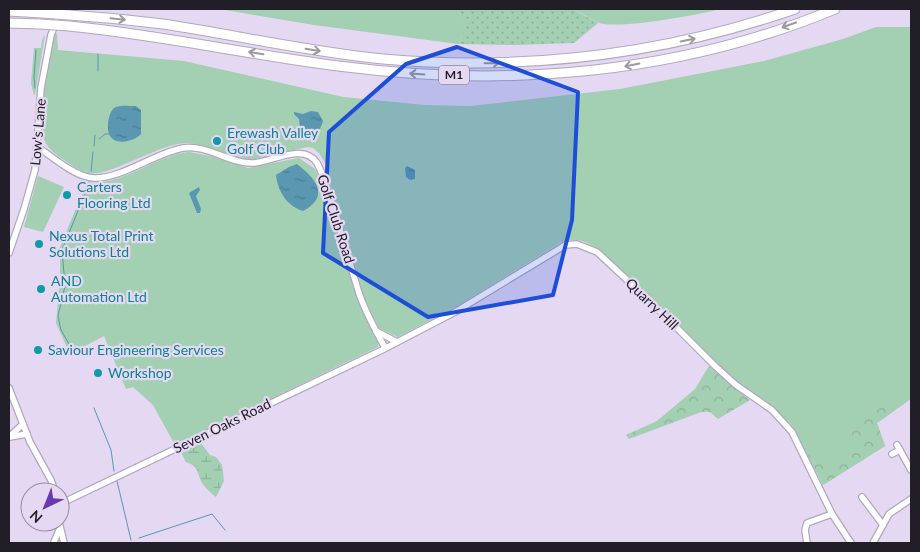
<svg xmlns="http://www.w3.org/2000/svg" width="920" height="552" font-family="Lato,sans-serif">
<defs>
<pattern id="forest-crowns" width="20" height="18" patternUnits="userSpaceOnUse" patternTransform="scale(1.25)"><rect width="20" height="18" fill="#a3cfb2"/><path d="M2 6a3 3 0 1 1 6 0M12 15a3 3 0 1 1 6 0" fill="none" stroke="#8cb199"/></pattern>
<pattern id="wetland-marsh" width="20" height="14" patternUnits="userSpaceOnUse" patternTransform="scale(1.25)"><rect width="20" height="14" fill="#a3cfb2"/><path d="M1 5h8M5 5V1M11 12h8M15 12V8" fill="none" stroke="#8cb199"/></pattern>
<pattern id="park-dots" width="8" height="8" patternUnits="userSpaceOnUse" patternTransform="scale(1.25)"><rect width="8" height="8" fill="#a3cfb2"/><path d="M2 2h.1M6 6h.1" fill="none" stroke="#8cb199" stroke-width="1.8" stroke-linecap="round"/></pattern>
<pattern id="water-ripples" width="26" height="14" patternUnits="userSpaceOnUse" patternTransform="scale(1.25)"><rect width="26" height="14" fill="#5a97b1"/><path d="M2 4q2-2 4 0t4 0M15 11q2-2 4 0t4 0" fill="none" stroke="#4a7b90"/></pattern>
</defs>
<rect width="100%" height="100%" fill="#e4d8f2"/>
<!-- grass -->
<g fill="#a3cfb2">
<path d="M 219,9 L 457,9 C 466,23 467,29 458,44 L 314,25 Z"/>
<path d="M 573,9 L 721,9 C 701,14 614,31 597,22 C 589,18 582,13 573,9 Z"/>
<path d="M 876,27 L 911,27 L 911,399 L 877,423 L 885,446 L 823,485 L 791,424 L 770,405 L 745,388 L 721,367 L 654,300 L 597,248 C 585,241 575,237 562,242 L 454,308 L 398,337 L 379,328 L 364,298 L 349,243 L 336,206 L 325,163 L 319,153 L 313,148 L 307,147 L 251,160 L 229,153 L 228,157 C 216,152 201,143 188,143 C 158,143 110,178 87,173 C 80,171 73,166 67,162 C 35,142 43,134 45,101 L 43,100 L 54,34 L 57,34 L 58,50 L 184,61 L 343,97 L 425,105 L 471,106 L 620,89 L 764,61 L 843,39 Z"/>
<path d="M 45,35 L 35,95 L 34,95 L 31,83 L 34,48 L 41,48 L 42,40 Z"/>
<path d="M 189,152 L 215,157 L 248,168 L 299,158 L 315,169 L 321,182 L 357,296 L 378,342 L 378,347 L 175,445 L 153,405 L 133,387 L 126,389 L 104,336 L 70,354 L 56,323 L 60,280 L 60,247 L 87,182 C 122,187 155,155 189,152 Z"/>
<path d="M 38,176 L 64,187 L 43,232 L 24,227 Z"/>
</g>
<!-- forest -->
<g fill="url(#forest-crowns)">
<path d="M 709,366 L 727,382 L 750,400 L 718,419 L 710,412 L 701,412 L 629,439 L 626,435 L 657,421 L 695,389 Z"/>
<path d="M 886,403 L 894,411 L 877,423 L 885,446 L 823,485 L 808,454 L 814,450 L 826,461 L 836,463 L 853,453 L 858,442 L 848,433 L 847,424 L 864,411 Z"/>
</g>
<!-- wetland -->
<path fill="url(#wetland-marsh)" d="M 201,443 L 210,455 L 216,457 L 222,465 L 224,481 L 216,497 C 211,493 206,489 202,483 C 197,473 199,466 186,462 L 181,452 Z"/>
<!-- park -->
<path fill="url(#park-dots)" d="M 457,9 L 573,9 L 598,23 L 574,43 L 515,45 L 458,44 C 467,29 466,23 457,9 Z"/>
<!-- water -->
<g fill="url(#water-ripples)">
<path d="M 136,106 L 141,110 L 141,134 C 135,141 116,146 110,136 C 106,129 108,110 116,107 C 122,105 130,106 136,106 Z"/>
<path d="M 311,111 L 318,112 L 323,121 L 319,132 L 314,133 L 304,132 L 300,128 L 299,119 L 294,114 L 294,112 L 303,114 Z"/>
<path d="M 297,164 C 315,178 331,196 303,211 C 287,206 278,192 276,175 L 289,167 Z"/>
<path d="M 407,166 L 415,170 L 415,179 L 410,180 L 406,177 L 405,168 Z"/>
<path d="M 199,187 L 200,190 L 196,196 L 201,209 L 200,213 L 197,213 L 189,193 Z"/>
</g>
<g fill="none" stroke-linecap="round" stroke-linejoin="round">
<!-- stream -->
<g stroke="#5a97b1" stroke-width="1">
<path d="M 98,71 L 98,54"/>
<path d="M 35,88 L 34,77 L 36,50"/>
<path d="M 99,139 L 105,134 L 109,134"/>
<path d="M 94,146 L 95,135"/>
<path d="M 91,171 L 93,152"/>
<path d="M 72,349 L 61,330 L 58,316 L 65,286 L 62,250 L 89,184"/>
<path d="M 94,408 L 111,450 L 114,471"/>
<path d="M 117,481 L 131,540"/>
<path d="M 139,538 L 212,514 L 225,530"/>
</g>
<!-- minor casing -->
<g stroke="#b2a7bf" stroke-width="8">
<g id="minor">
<path d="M 38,147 C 52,157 77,178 94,178 C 121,179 155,153 183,148 C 207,144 230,164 253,163 C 272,162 304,142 317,163 C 324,175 330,200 335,213 C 343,239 350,264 358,290 C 364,310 375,329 385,348"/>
<path d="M 9,253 L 24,209 L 35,170 L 41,88 L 51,35 L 61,9"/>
<path d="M 376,331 L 397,342"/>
<path d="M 9,388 L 30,442 L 51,480 L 55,492"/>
<path d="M 9,437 L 23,424"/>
<path d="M 10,437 L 27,434"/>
<path d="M 897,445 L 911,470"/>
<path d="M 892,454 L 900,450"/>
<path d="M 862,497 L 883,525"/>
<path d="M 60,504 L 382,350 L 455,312 L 559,249 L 565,245 L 577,244 L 597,252 L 654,305 L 715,366 L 736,385 L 772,410 L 792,432 L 832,514 L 851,543"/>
<path d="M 59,522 L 64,543"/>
<path d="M 54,542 L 60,528"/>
<path d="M 807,543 L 805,530 L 807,523 L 832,514"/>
<path d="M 873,543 L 889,514 L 911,499"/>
</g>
</g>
<!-- highway casing -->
<g stroke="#b2a7bf" stroke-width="11">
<g id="highway">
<path d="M 9,11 L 42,13"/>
<path d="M 69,15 C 101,17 132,20 163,24 C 236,35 309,52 383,59 C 523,71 662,55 795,9"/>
<path d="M 9,23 L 40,24"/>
<path d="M 69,26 C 163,35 254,56 347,67 C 511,88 681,73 835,9"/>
</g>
</g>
<!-- minor -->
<use href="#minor" stroke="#fff" stroke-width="5.5"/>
<!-- highway -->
<use href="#highway" stroke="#fff" stroke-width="9"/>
<!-- highway-bridge casing -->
<g stroke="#b2a7bf" stroke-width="11" stroke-linecap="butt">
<g id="highway-bridge">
<path d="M 42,13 L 69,15"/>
<path d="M 40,24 L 69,26"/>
</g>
</g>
<!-- highway-bridge -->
<use href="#highway-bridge" stroke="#fff" stroke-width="9"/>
</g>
<!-- one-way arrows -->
<defs><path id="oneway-shaft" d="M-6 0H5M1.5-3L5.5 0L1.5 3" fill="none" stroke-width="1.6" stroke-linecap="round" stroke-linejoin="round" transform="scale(1.25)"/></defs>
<g stroke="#9c9a9e">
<use href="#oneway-shaft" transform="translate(118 19) rotate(6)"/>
<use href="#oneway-shaft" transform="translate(789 25) rotate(161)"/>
<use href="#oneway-shaft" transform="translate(688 40) rotate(-12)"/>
<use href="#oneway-shaft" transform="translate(313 50) rotate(9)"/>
<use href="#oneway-shaft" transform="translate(256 53) rotate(-171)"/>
<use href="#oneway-shaft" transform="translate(492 63) rotate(-1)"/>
<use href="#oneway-shaft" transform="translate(632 65) rotate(169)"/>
<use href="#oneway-shaft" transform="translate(417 74) rotate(-176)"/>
</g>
<!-- marked area -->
<path fill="#1d4ed8" fill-opacity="0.2" stroke="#1d4ed8" stroke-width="4" stroke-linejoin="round" d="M 457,47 L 578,92 L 572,220 L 553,295 L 428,317 L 323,253 L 329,132 L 406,64 Z"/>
<!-- markers -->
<g fill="#0f9aa8" stroke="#e4d8f2" stroke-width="2">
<circle cx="217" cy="141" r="5"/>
<circle cx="67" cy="195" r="5"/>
<circle cx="39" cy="244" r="5"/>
<circle cx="41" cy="289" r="5"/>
<circle cx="38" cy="350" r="5"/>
<circle cx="98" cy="373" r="5"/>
</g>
<g text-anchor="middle" stroke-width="4.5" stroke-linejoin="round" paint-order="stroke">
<!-- shield labels -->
<rect fill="#e4d8f2" stroke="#5c5664" stroke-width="1" x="439" y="65.5" width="30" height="19" rx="4"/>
<g font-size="12" font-weight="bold" fill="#221e27">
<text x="454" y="79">M1</text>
</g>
<!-- street labels -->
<g font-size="14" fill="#221e27" stroke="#e4d8f2">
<text transform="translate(38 132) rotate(-85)" y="5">Low's Lane</text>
<text transform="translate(336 219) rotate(72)" y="5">Golf Club Road</text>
<text transform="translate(652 304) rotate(44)" y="5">Quarry Hill</text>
<text transform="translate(222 426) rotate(-26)" y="5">Seven Oaks Road</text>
</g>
<!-- culture labels -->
<g font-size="14" fill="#0d838f" stroke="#e4d8f2" text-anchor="start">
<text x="227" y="138">Erewash Valley<tspan x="227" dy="16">Golf Club</tspan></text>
<text x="77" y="192">Carters<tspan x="77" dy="16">Flooring Ltd</tspan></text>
<text x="49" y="241">Nexus Total Print<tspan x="49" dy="16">Solutions Ltd</tspan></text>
<text x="51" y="286">AND<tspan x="51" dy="16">Automation Ltd</tspan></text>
<text x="48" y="355">Saviour Engineering Services</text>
<text x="108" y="378">Workshop</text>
</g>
</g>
<!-- border -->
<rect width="920" height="552" fill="none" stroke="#221e27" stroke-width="20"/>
<!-- north arrow -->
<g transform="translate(45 507) rotate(223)"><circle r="24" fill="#e4d8f2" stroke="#968ea1"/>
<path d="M0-4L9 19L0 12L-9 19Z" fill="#6839b1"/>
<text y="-8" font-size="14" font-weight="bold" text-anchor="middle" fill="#221e27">N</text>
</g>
</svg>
